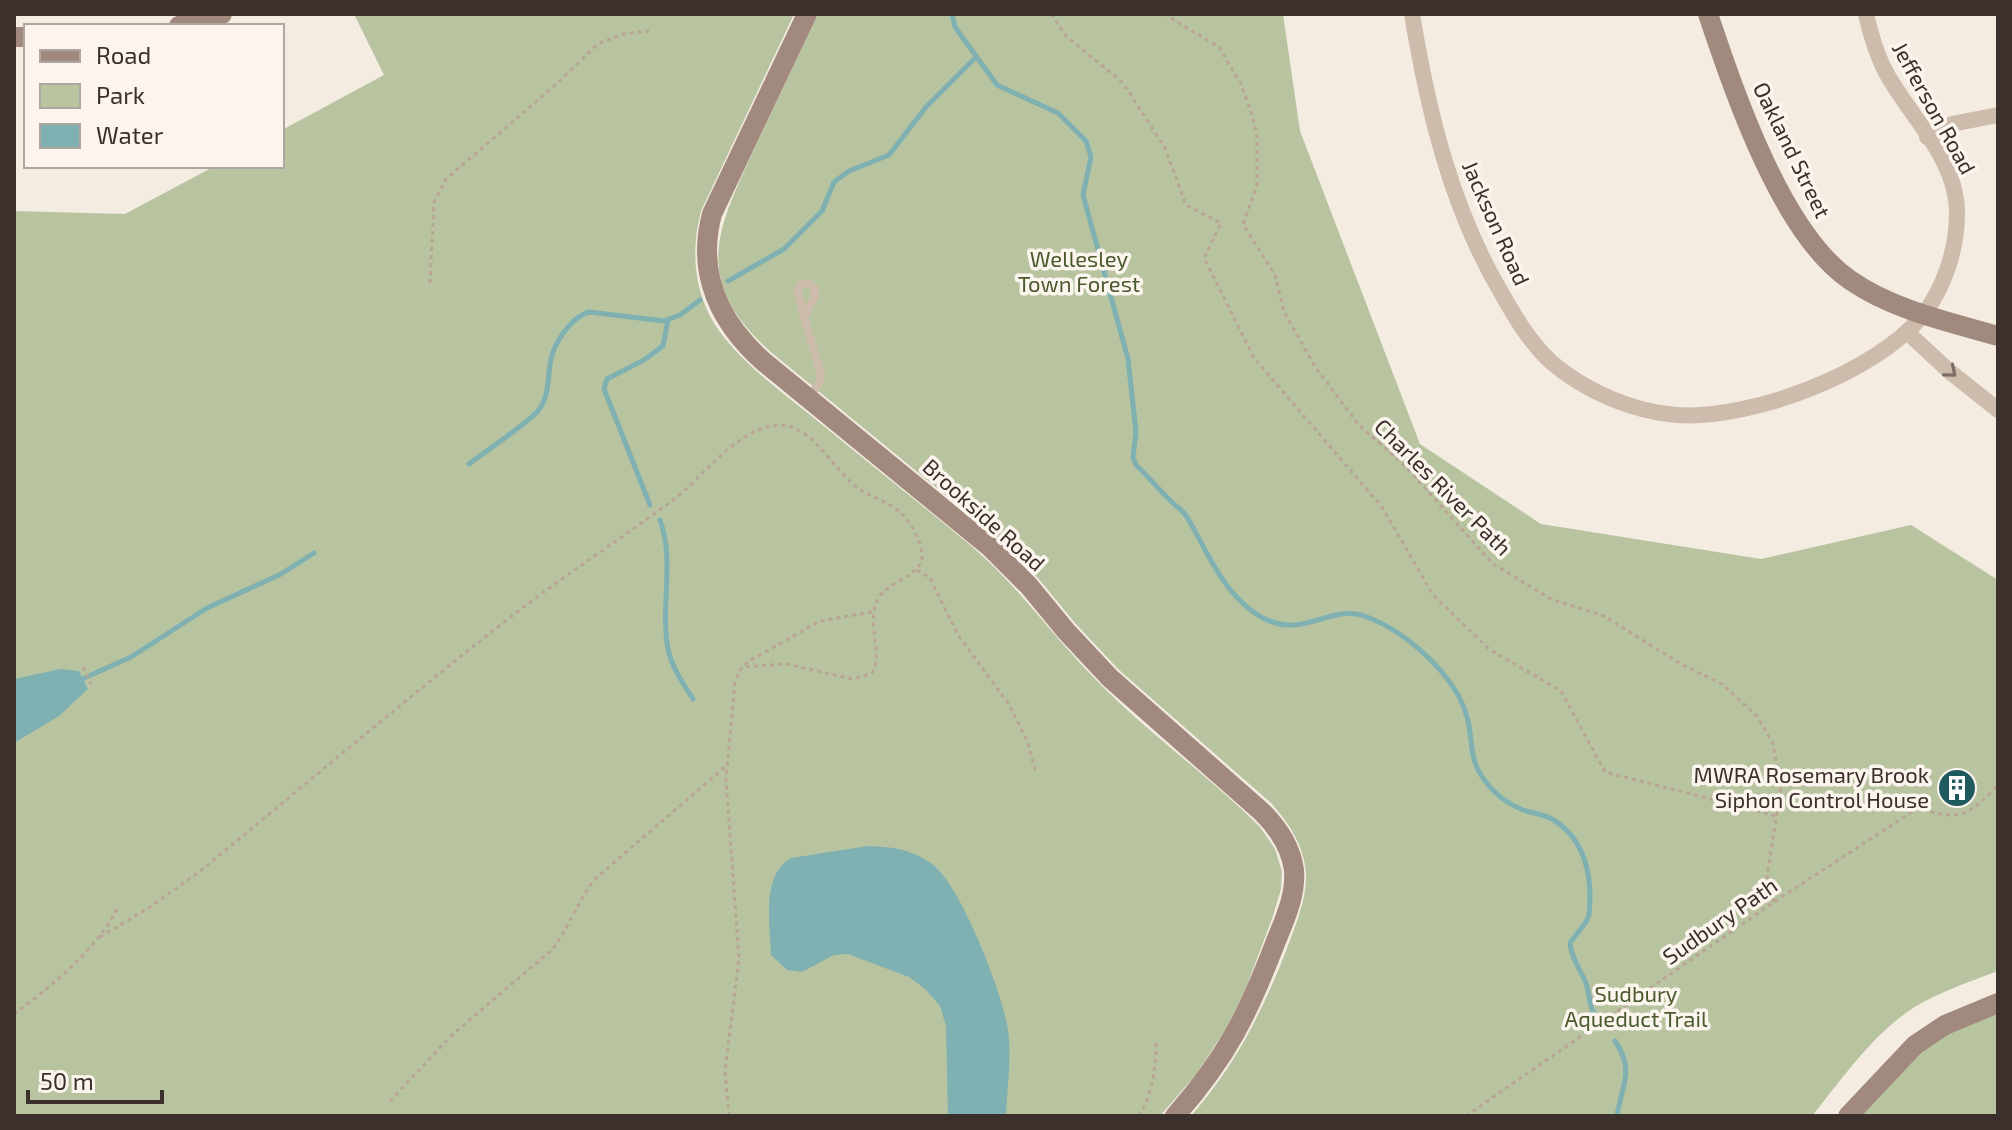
<svg xmlns="http://www.w3.org/2000/svg" width="2012" height="1130" font-family="'Exo 2',sans-serif">
<rect width="100%" height="100%" fill="#f4ebe1"/>
<!-- green -->
<g fill="#b8c4a0">
<path d="M 354,14 L 794,14 L 701,211 C 690,253 694,296 720,332 C 745,366 781,391 814,418 C 865,460 918,502 969,544 C 1019,586 1055,640 1102,686 C 1152,736 1210,777 1260,827 L 1275,849 L 1282,872 L 1281,889 L 1272,919 L 1244,993 L 1227,1027 L 1197,1073 L 1160,1116 L 14,1116 L 14,211 L 125,214 L 215,166 L 282,166 L 282,130 L 384,75 Z"/>
<path d="M 818,14 L 1283,14 L 1300,131 L 1420,444 L 1541,524 L 1761,559 L 1911,525 L 1998,580 L 1998,971 C 1969,982 1939,992 1913,1008 C 1872,1035 1842,1079 1812,1116 L 1191,1116 C 1235,1066 1262,1012 1286,951 C 1295,926 1307,900 1306,873 C 1304,846 1289,823 1271,803 L 1118,669 L 1075,623 L 1038,578 L 998,538 L 772,353 C 688,279 718,228 758,141 C 778,99 798,56 818,14 Z"/>
<path d="M 1998,1001 L 1998,1116 L 1849,1116 L 1892,1065 Z"/>
</g>
<!-- water -->
<g fill="#7fb0b2">
<path d="M 61,669 L 79,671 L 88,689 L 59,716 L 14,743 L 14,679 Z"/>
<path d="M 868,846 C 893,847 911,849 932,864 C 961,885 1003,994 1008,1030 C 1012,1057 1007,1089 1006,1116 L 948,1116 L 946,1026 L 940,1006 L 925,989 L 909,977 L 848,954 L 834,955 L 802,972 L 787,970 L 771,955 C 770,925 761,875 791,858 Z"/>
</g>
<g fill="none" stroke-linecap="round" stroke-linejoin="round">
<!-- stream -->
<g stroke="#7fb0b2" stroke-width="5">
<path d="M 952,14 L 955,27 L 997,85 L 1058,113 L 1086,141 L 1091,157 L 1083,195 L 1128,359 L 1136,432 L 1133,457 L 1136,465 C 1148,476 1158,489 1170,500 C 1175,506 1183,510 1187,517 C 1206,549 1220,587 1252,611 C 1300,647 1328,601 1367,617 C 1407,632 1456,676 1467,717 C 1473,737 1469,757 1481,775 C 1491,791 1506,803 1523,810 C 1532,813 1543,814 1552,819 C 1586,839 1593,878 1589,915 L 1586,922 L 1570,943 C 1571,959 1582,971 1587,986 C 1590,998 1589,1008 1597,1018"/>
<path d="M 728,281 L 784,249 L 822,211 L 834,182 L 849,171 L 889,155 L 926,107 L 976,57"/>
<path d="M 469,464 C 487,450 524,426 538,411 C 552,394 546,371 553,352 C 559,336 573,317 589,312 L 664,321 L 680,315 L 700,300"/>
<path d="M 650,505 L 604,389 L 607,379 L 644,360 L 663,346 L 668,320"/>
<path d="M 660,520 C 675,561 660,606 668,649 C 672,668 683,683 693,699"/>
<path d="M 80,680 L 131,657 L 207,608 L 281,574 L 314,553"/>
<path d="M 1615,1041 C 1635,1070 1622,1084 1617,1116"/>
</g>
<!-- path -->
<g stroke="#b9a596" stroke-width="3" stroke-dasharray="4 4" stroke-linecap="butt">
<path d="M 1051,14 L 1066,36 L 1123,83 L 1165,148 L 1186,205 L 1221,223 L 1204,258 L 1254,358 L 1382,507 L 1433,595 L 1489,649 L 1561,691 L 1605,772 L 1776,816"/>
<path d="M 1164,14 L 1219,47 L 1241,84 L 1253,117 L 1257,137 L 1257,185 L 1243,224 L 1275,275 L 1284,312 L 1316,368 L 1358,424 L 1405,466 L 1493,564 L 1551,599 L 1604,616 L 1681,664 L 1722,684 L 1757,716 L 1773,744 L 1781,788 L 1767,876 L 1774,902"/>
<path d="M 430,283 L 434,202 L 446,179 L 552,88 L 598,44 L 623,34 L 649,31"/>
<path d="M 917,570 L 930,578 L 958,635 L 1008,703 L 1027,740 L 1036,773"/>
<path d="M 83,667 L 91,684"/>
<path d="M 100,937 L 150,907 L 199,872 C 305,785 409,696 517,612 C 567,574 619,540 669,503 C 701,480 725,442 763,428 C 774,424 788,424 798,430 C 821,442 834,468 854,485 C 869,498 891,501 904,516 C 913,526 921,542 922,554 C 924,577 889,579 878,599 C 865,624 885,656 871,674 L 853,679 L 786,664 L 742,667"/>
<path d="M 14,1014 C 51,987 98,948 118,907"/>
<path d="M 390,1101 L 453,1034 L 553,949 C 569,926 578,901 595,879 L 726,766"/>
<path d="M 729,1116 L 725,1071 L 739,958 L 726,779 L 735,681 L 742,667 L 749,661 L 820,621 L 872,612"/>
<path d="M 1139,1116 C 1153,1092 1156,1068 1156,1040"/>
<path d="M 1466,1116 L 1774,902 L 1918,808 C 1959,821 1968,817 1998,785"/>
</g>
<!-- lane -->
<path stroke="#cdbbac" stroke-width="8" d="M 804,318 L 797,289 L 800,285 L 809,284 L 814,287 L 815,296 L 804,318 L 821,373 L 820,381 L 809,398"/>
<!-- street -->
<g stroke="#cdbbac" stroke-width="16">
<path d="M 1412,14 C 1428,111 1451,208 1502,294 C 1516,319 1530,342 1551,362 C 1585,391 1633,412 1677,415 C 1751,420 1875,373 1922,316 C 1944,289 1957,249 1957,214 C 1958,161 1913,120 1888,76 C 1877,57 1871,36 1866,14"/>
<path d="M 1927,137 L 1952,124 L 1998,115"/>
<path d="M 1907,332 L 1949,371 L 1998,410"/>
</g>
<!-- secondary -->
<g stroke="#a18a7d" stroke-width="20">
<path d="M 807,14 L 712,214 C 696,274 720,323 764,362 L 990,547 L 1029,586 L 1066,631 L 1110,678 L 1262,812 C 1278,828 1291,847 1294,870 C 1296,895 1285,919 1276,941 C 1248,1014 1227,1057 1175,1116"/>
<path d="M 1708,14 C 1734,91 1781,233 1850,280 C 1893,310 1949,322 1998,336"/>
<path d="M 179,26 L 222,14"/>
<path d="M 14,37 L 26,37"/>
<path d="M 1848,1116 L 1915,1045 L 1945,1025 L 1998,1003"/>
</g>
</g>
<!-- one-way arrows -->
<defs><path id="oneway-chevron" d="M-2-3.5L2.5 0L-2 3.5" fill="none" stroke-width="1.6" stroke-linecap="round" stroke-linejoin="round" transform="scale(2)"/></defs>
<use stroke="#7d6f65" href="#oneway-chevron" transform="translate(1951 372) rotate(40)"/>
<!-- icons -->
<defs>
<g id="building-disc" transform="scale(2)"><circle r="9.5" fill="#1f5a5e" stroke="#fbf5ee"/><path d="M-4-6H4V6H1V3H-1V6H-4ZM-2.5-4.3h1.7v1.8h-1.7ZM.8-4.3h1.7v1.8H.8ZM-2.5-1h1.7V.8h-1.7ZM.8-1h1.7V.8H.8Z" fill="#fff"/></g>
</defs>
<g fill-rule="evenodd">
<use href="#building-disc" x="1957" y="788"/>
</g>
<g text-anchor="middle" stroke-width="7" stroke-linejoin="round" paint-order="stroke">
<!-- street labels -->
<g font-size="22" fill="#3b302b" stroke="#fbf5ee">
<text transform="translate(1934 108) rotate(61)" y="8">Jefferson Road</text>
<text transform="translate(1792 150) rotate(64)" y="8">Oakland Street</text>
<text transform="translate(1496 223) rotate(66)" y="8">Jackson Road</text>
<text transform="translate(1443 487) rotate(45)" y="8">Charles River Path</text>
<text transform="translate(984 515) rotate(42)" y="8">Brookside Road</text>
<text transform="translate(1720 921) rotate(-35)" y="8">Sudbury Path</text>
</g>
<!-- park labels -->
<g font-size="22" fill="#4a5a2e" stroke="#fbf5ee">
<text x="1079" y="267">Wellesley<tspan x="1079" dy="25">Town Forest</tspan></text>
<text x="1636" y="1002">Sudbury<tspan x="1636" dy="25">Aqueduct Trail</tspan></text>
</g>
<!-- poi labels -->
<g font-size="22" fill="#3b302b" stroke="#fbf5ee" text-anchor="end">
<text x="1929" y="783">MWRA Rosemary Brook<tspan x="1929" dy="25">Siphon Control House</tspan></text>
</g>
</g>
<!-- border -->
<rect width="2012" height="1130" fill="none" stroke="#3b302b" stroke-width="32"/>
<!-- legend -->
<rect x="24" y="24" width="260" height="144" fill="#fbf5ee" stroke="#aea6a0" stroke-width="2"/>
<rect x="40" y="50" width="40" height="12" fill="#a18a7d" stroke="#aea6a0" stroke-width="2"/>
<text x="96" y="64" font-size="24" fill="#3b302b">Road</text>
<rect x="40" y="84" width="40" height="24" fill="#b8c4a0" stroke="#aea6a0" stroke-width="2"/>
<text x="96" y="104" font-size="24" fill="#3b302b">Park</text>
<rect x="40" y="124" width="40" height="24" fill="#7fb0b2" stroke="#aea6a0" stroke-width="2"/>
<text x="96" y="144" font-size="24" fill="#3b302b">Water</text>
<!-- scale -->
<path d="M28 1090v12h134v-12" fill="none" stroke="#3b302b" stroke-width="4"/>
<text x="40" y="1090" font-size="24" fill="#3b302b" stroke="#fbf5ee" stroke-width="6" paint-order="stroke">50 m</text>
</svg>
